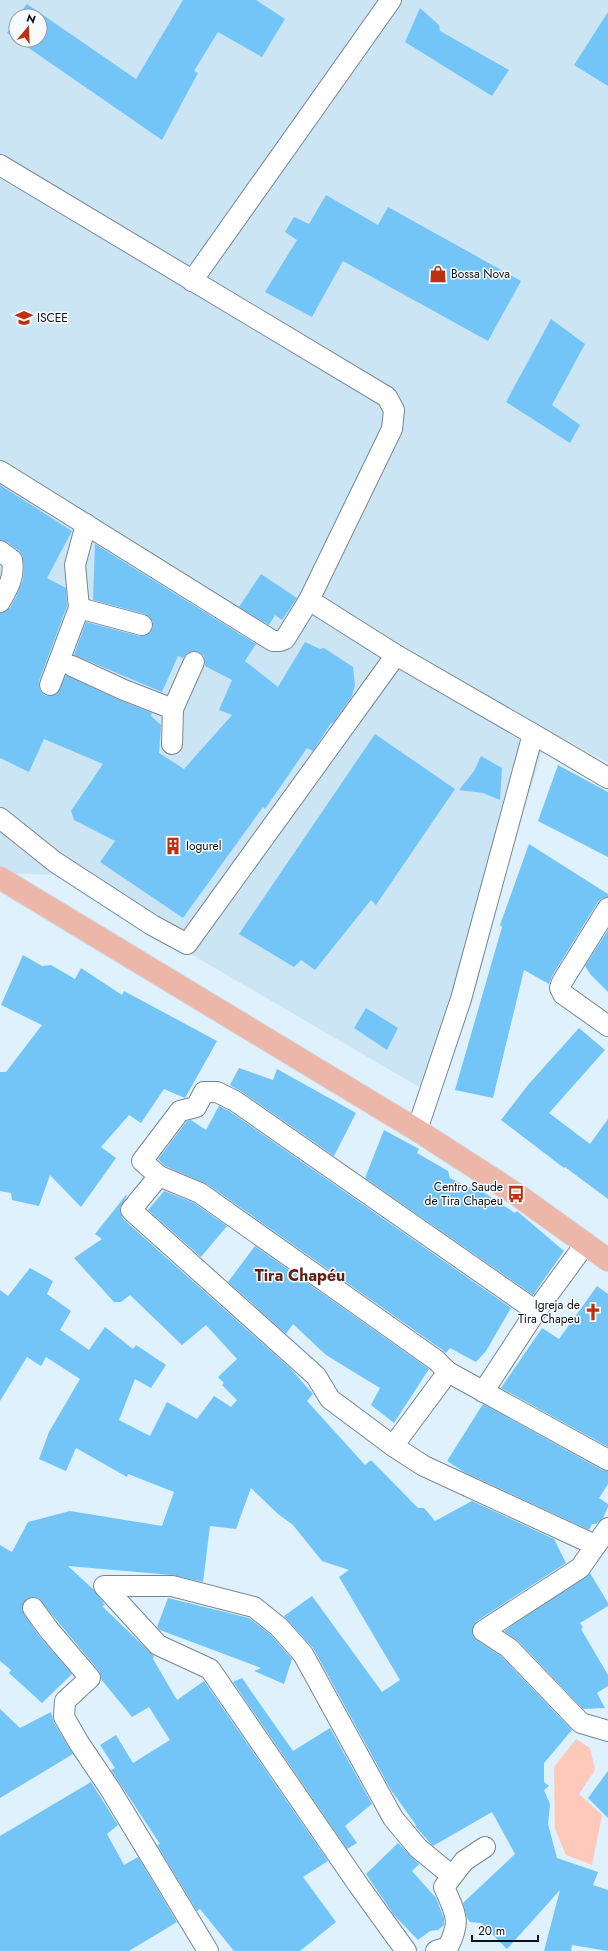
<svg xmlns="http://www.w3.org/2000/svg" width="608" height="1951" font-family="Jost,sans-serif">
<rect width="100%" height="100%" fill="#def1fd"/>
<!-- built -->
<path fill="#cce5f5" fill-rule="evenodd" d="M 0,0 L 608,0 L 608,763 L 548,731 L 438,1098 L 55,875 L 0,873 ZM 16,16 L 40,16 L 40,40 L 16,40 Z"/>
<!-- green -->
<path fill="#fec8bb" d="M 576,1739 L 590,1748 L 595,1770 L 579,1794 L 602,1815 L 592,1865 L 566,1855 L 555,1829 L 554,1767 Z"/>
<!-- building -->
<g fill="#73c5f7">
<path d="M 183,0 L 256,0 L 285,19 L 262,57 L 218,32 L 194,71 L 198,73 L 162,140 L 17,40 L 40,40 L 40,16 L 18,16 L 27,4 L 136,79 Z"/>
<path d="M 420,8 L 439,25 L 440,31 L 509,70 L 492,96 L 405,42 Z"/>
<path d="M 608,12 L 608,86 L 574,65 Z"/>
<path d="M 16,19 L 16,39 L 7,33 Z"/>
<path d="M 326,195 L 378,225 L 388,207 L 521,281 L 488,341 L 343,261 L 312,317 L 265,292 L 297,240 L 285,232 L 294,217 L 309,224 Z"/>
<path d="M 551,319 L 585,344 L 552,405 L 580,425 L 570,443 L 506,402 Z"/>
<path d="M 0,485 L 72,531 L 47,578 L 66,588 L 67,606 L 39,681 L 39,686 L 41,692 L 46,696 L 57,694 L 66,675 L 119,700 L 152,713 L 151,716 L 161,725 L 159,753 L 184,769 L 232,715 L 219,710 L 232,680 L 205,666 L 205,660 L 203,655 L 193,651 L 187,653 L 183,658 L 178,656 L 162,692 L 74,655 L 86,622 L 139,636 L 150,633 L 153,628 L 153,622 L 145,614 L 93,600 L 95,544 L 256,644 L 245,661 L 278,687 L 305,642 L 320,649 L 324,648 L 353,667 L 355,685 L 352,696 L 333,723 L 331,723 L 313,751 L 307,748 L 265,809 L 263,807 L 183,918 L 100,862 L 115,841 L 74,820 L 71,811 L 103,764 L 44,739 L 29,772 L 0,758 L 0,613 L 5,612 L 10,608 L 16,597 L 23,580 L 24,566 L 22,555 L 19,551 L 7,542 L 0,540 Z"/>
<path d="M 261,574 L 297,598 L 282,620 L 275,615 L 269,625 L 239,607 Z"/>
<path d="M 375,734 L 455,789 L 376,905 L 371,900 L 315,970 L 301,960 L 294,967 L 239,934 Z"/>
<path d="M 481,756 L 502,768 L 500,800 L 483,793 L 459,790 L 474,771 Z"/>
<path d="M 558,765 L 608,792 L 608,857 L 538,821 Z"/>
<path d="M 529,844 L 608,894 L 608,897 L 602,898 L 598,902 L 552,976 L 549,984 L 524,970 L 493,1098 L 455,1090 L 502,927 L 500,925 Z"/>
<path d="M 608,930 L 608,992 L 591,975 L 585,966 Z"/>
<path d="M 23,955 L 42,966 L 51,965 L 75,979 L 81,968 L 122,995 L 124,991 L 217,1041 L 185,1098 L 164,1089 L 141,1123 L 129,1115 L 101,1147 L 116,1158 L 81,1207 L 50,1175 L 39,1206 L 12,1200 L 11,1193 L 0,1191 L 0,1072 L 6,1072 L 42,1025 L 1,1005 Z"/>
<path d="M 366,1008 L 398,1028 L 387,1050 L 354,1028 Z"/>
<path d="M 579,1028 L 605,1050 L 549,1113 L 590,1144 L 608,1119 L 608,1199 L 565,1167 L 564,1168 L 501,1120 L 528,1085 Z"/>
<path d="M 239,1068 L 273,1080 L 277,1069 L 356,1113 L 334,1156 L 242,1092 L 230,1085 Z"/>
<path d="M 219,1106 L 229,1111 L 511,1308 L 486,1351 L 476,1362 L 450,1348 L 446,1353 L 441,1349 L 207,1184 L 165,1166 L 158,1159 L 187,1121 L 191,1120 L 206,1130 Z"/>
<path d="M 384,1130 L 419,1149 L 417,1153 L 448,1171 L 450,1178 L 468,1187 L 477,1188 L 515,1213 L 517,1211 L 564,1251 L 533,1295 L 365,1178 Z"/>
<path d="M 164,1191 L 194,1203 L 227,1226 L 201,1257 L 148,1210 Z"/>
<path d="M 126,1195 L 127,1196 L 120,1208 L 123,1219 L 290,1368 L 313,1394 L 307,1401 L 365,1465 L 371,1460 L 418,1508 L 424,1508 L 435,1521 L 472,1501 L 554,1539 L 566,1563 L 477,1621 L 473,1626 L 472,1631 L 476,1640 L 502,1657 L 572,1730 L 544,1763 L 544,1782 L 549,1786 L 544,1790 L 550,1804 L 548,1824 L 557,1858 L 598,1872 L 593,1885 L 608,1890 L 608,1951 L 572,1945 L 571,1951 L 544,1951 L 560,1890 L 507,1949 L 481,1923 L 470,1922 L 467,1918 L 463,1903 L 515,1854 L 492,1812 L 433,1846 L 415,1826 L 416,1825 L 391,1790 L 313,1648 L 284,1616 L 312,1596 L 382,1692 L 400,1680 L 339,1577 L 349,1570 L 322,1561 L 293,1525 L 278,1514 L 251,1488 L 236,1529 L 210,1526 L 203,1582 L 172,1575 L 68,1566 L 94,1590 L 105,1605 L 102,1606 L 154,1656 L 153,1659 L 177,1700 L 204,1681 L 328,1861 L 303,1877 L 336,1922 L 300,1951 L 234,1951 L 200,1909 L 197,1911 L 157,1845 L 160,1844 L 111,1770 L 115,1768 L 100,1745 L 116,1735 L 133,1763 L 170,1740 L 149,1707 L 132,1717 L 101,1679 L 99,1671 L 38,1598 L 32,1597 L 26,1599 L 22,1609 L 24,1614 L 40,1637 L 72,1674 L 42,1703 L 9,1673 L 11,1670 L 0,1661 L 0,1545 L 12,1552 L 28,1522 L 70,1511 L 162,1526 L 174,1492 L 128,1474 L 127,1477 L 76,1448 L 66,1471 L 39,1459 L 49,1432 L 80,1379 L 46,1357 L 41,1366 L 27,1357 L 0,1401 L 0,1290 L 8,1296 L 30,1268 L 53,1281 L 47,1294 L 71,1311 L 60,1330 L 89,1350 L 105,1327 L 133,1349 L 136,1345 L 166,1365 L 151,1388 L 135,1379 L 119,1420 L 150,1436 L 167,1402 L 197,1419 L 214,1396 L 231,1407 L 237,1400 L 222,1385 L 224,1383 L 218,1377 L 237,1359 L 206,1325 L 182,1345 L 130,1295 L 121,1302 L 114,1302 L 74,1258 L 102,1239 L 95,1234 Z"/>
<path d="M 255,1246 L 429,1369 L 394,1423 L 371,1405 L 380,1388 L 326,1355 L 293,1324 L 286,1334 L 228,1282 Z"/>
<path d="M 597,1286 L 608,1294 L 608,1447 L 501,1388 L 542,1328 L 559,1339 Z"/>
<path d="M 483,1404 L 602,1470 L 608,1471 L 608,1484 L 599,1498 L 608,1504 L 608,1507 L 603,1518 L 596,1524 L 592,1524 L 589,1530 L 464,1472 L 447,1461 Z"/>
<path d="M 590,1573 L 608,1603 L 608,1606 L 580,1623 L 583,1627 L 581,1629 L 608,1675 L 608,1686 L 597,1693 L 605,1708 L 583,1709 L 517,1640 L 504,1631 Z"/>
<path d="M 168,1598 L 249,1618 L 271,1635 L 292,1659 L 284,1684 L 254,1671 L 261,1668 L 160,1630 L 157,1627 Z"/>
<path d="M 242,1678 L 293,1751 L 330,1728 L 372,1804 L 345,1826 L 357,1843 L 347,1849 L 233,1682 Z"/>
<path d="M 0,1709 L 20,1728 L 51,1712 L 54,1723 L 73,1754 L 0,1798 Z"/>
<path d="M 608,1771 L 608,1818 L 588,1798 Z"/>
<path d="M 91,1782 L 118,1825 L 107,1834 L 124,1865 L 138,1857 L 177,1922 L 129,1951 L 0,1951 L 0,1836 Z"/>
<path d="M 398,1843 L 419,1864 L 412,1871 L 436,1898 L 444,1918 L 444,1925 L 438,1930 L 430,1931 L 418,1940 L 394,1915 L 366,1874 Z"/>
</g>
<g fill="none" stroke-linecap="round" stroke-linejoin="round">
<!-- minor casing -->
<g stroke="#778792" stroke-width="22">
<g id="minor">
<path d="M 0,165 L 387,397 L 394,410 L 392,429 L 309,600 L 396,655 L 533,734 L 461,999 L 417,1130"/>
<path d="M 192,281 L 391,0"/>
<path d="M 0,471 L 273,641 L 280,641 L 285,639 L 309,600"/>
<path d="M 0,551 L 12,560 C 15,577 8,588 0,602"/>
<path d="M 79,608 L 142,625"/>
<path d="M 72,666 L 124,690 L 173,709"/>
<path d="M 50,685 L 79,608 L 75,565 L 86,524"/>
<path d="M 533,734 L 608,778"/>
<path d="M 172,744 L 173,709 L 194,662"/>
<path d="M 0,818 L 55,862 L 152,925 L 187,944 L 396,655"/>
<path d="M 608,908 L 562,982 L 560,988 L 563,994 L 608,1026"/>
<path d="M 159,1176 L 131,1210 L 316,1376 L 330,1399 L 393,1446 L 424,1466 L 595,1545"/>
<path d="M 536,1311 L 235,1101 L 217,1092 L 204,1092 L 196,1107 L 180,1111 L 142,1161 L 159,1176 L 200,1193 L 436,1360 L 448,1372 L 608,1460"/>
<path d="M 483,1392 L 536,1311 L 586,1243"/>
<path d="M 393,1446 L 448,1372"/>
<path d="M 608,1528 L 580,1568 L 483,1631 L 509,1648 L 581,1723 L 608,1731"/>
<path d="M 33,1608 L 49,1630 L 90,1678 L 65,1701 L 64,1717 L 79,1743 L 110,1789 L 208,1951"/>
<path d="M 406,1951 L 359,1886 L 210,1669 L 158,1645 L 104,1586 L 172,1586 L 254,1607 L 279,1627 L 303,1654 L 393,1818 L 418,1848 L 452,1876"/>
<path d="M 436,1951 L 448,1947 C 462,1920 455,1913 444,1887 L 464,1861 L 485,1847"/>
</g>
</g>
<!-- primary casing -->
<g stroke="#d3d4d5" stroke-width="24">
<path id="primary" d="M 0,878 L 417,1130 L 516,1194 L 608,1260"/>
</g>
<!-- minor -->
<use href="#minor" stroke="#fff" stroke-width="20"/>
<!-- primary -->
<use href="#primary" stroke="#ecb6a9" stroke-width="22"/>
</g>
<!-- icons -->
<defs>
<g id="shop-bare" transform="scale(1.38)"><path d="M-5-2.5h2.3a2.7 3.5 0 0 1 5.4 0H5L5.5 6h-11ZM-1.5-2.5h3a1.5 2.3 0 0 0-3 0Z" fill="#bc3210" stroke="#f8fbfe" stroke-width="2.5" paint-order="stroke"/></g>
<g id="university-bare" transform="scale(1.38)"><path d="M0-5L7-2L0 1L-7-2ZM-4 1L0 2.5L4 1V4Q0 6-4 4Z" fill="#bc3210" stroke="#f8fbfe" stroke-width="2.5" paint-order="stroke"/></g>
<g id="building-bare" transform="scale(1.38)"><path d="M-4-6H4V6H1V3H-1V6H-4ZM-2.5-4.3h1.7v1.8h-1.7ZM.8-4.3h1.7v1.8H.8ZM-2.5-1h1.7V.8h-1.7ZM.8-1h1.7V.8H.8Z" fill="#bc3210" stroke="#f8fbfe" stroke-width="2.5" paint-order="stroke"/></g>
<g id="bus-bare" transform="scale(1.38)"><path d="M-5-6H5V4H4V6H2V4H-2V6H-4V4H-5ZM-3.5-4V0h7V-4ZM-3.5 1.2v1.5H-2V1.2ZM2 1.2v1.5H3.5V1.2Z" fill="#bc3210" stroke="#f8fbfe" stroke-width="2.5" paint-order="stroke"/></g>
<g id="church-bare" transform="scale(1.38)"><path d="M-1.2-6h2.4v3.5h3.3v2.4h-3.3V6h-2.4V-.1h-3.3v-2.4h3.3Z" fill="#bc3210" stroke="#f8fbfe" stroke-width="2.5" paint-order="stroke"/></g>
</defs>
<g fill-rule="evenodd">
<use href="#shop-bare" x="438" y="274"/>
<use href="#university-bare" x="24" y="318"/>
<use href="#building-bare" x="173" y="846"/>
<use href="#bus-bare" x="516" y="1194"/>
<use href="#church-bare" x="593" y="1312"/>
</g>
<g text-anchor="middle" stroke-width="3" stroke-linejoin="round" paint-order="stroke">
<!-- poi labels -->
<g font-size="12" fill="#0b1115" stroke="#f8fbfe" text-anchor="start">
<text x="451" y="278">Bossa Nova</text>
<text x="37" y="322">ISCEE</text>
<text x="186" y="850">Iogurel</text>
<text x="503" y="1191" text-anchor="end">Centro Saude<tspan x="503" dy="14">de Tira Chapeu</tspan></text>
<text x="580" y="1309" text-anchor="end">Igreja de<tspan x="580" dy="14">Tira Chapeu</tspan></text>
</g>
<!-- district labels -->
<g font-size="16" font-weight="bold" fill="#642113" stroke="#f8fbfe">
<text x="300" y="1281">Tira Chapéu</text>
</g>
</g>
<!-- north arrow -->
<g transform="translate(28 28) rotate(19)"><circle r="19" fill="#f8fbfe" stroke="#999da1"/>
<path d="M0-3L7 15L0 10L-7 15Z" fill="#bc3210"/>
<text y="-6" font-size="11" font-weight="bold" text-anchor="middle" fill="#0b1115">N</text>
</g>
<!-- scale -->
<path d="M472 1935v6h66v-6" fill="none" stroke="#0b1115" stroke-width="2"/>
<text x="478" y="1935" font-size="12" fill="#0b1115" stroke="#f8fbfe" stroke-width="3" paint-order="stroke">20 m</text>
</svg>
